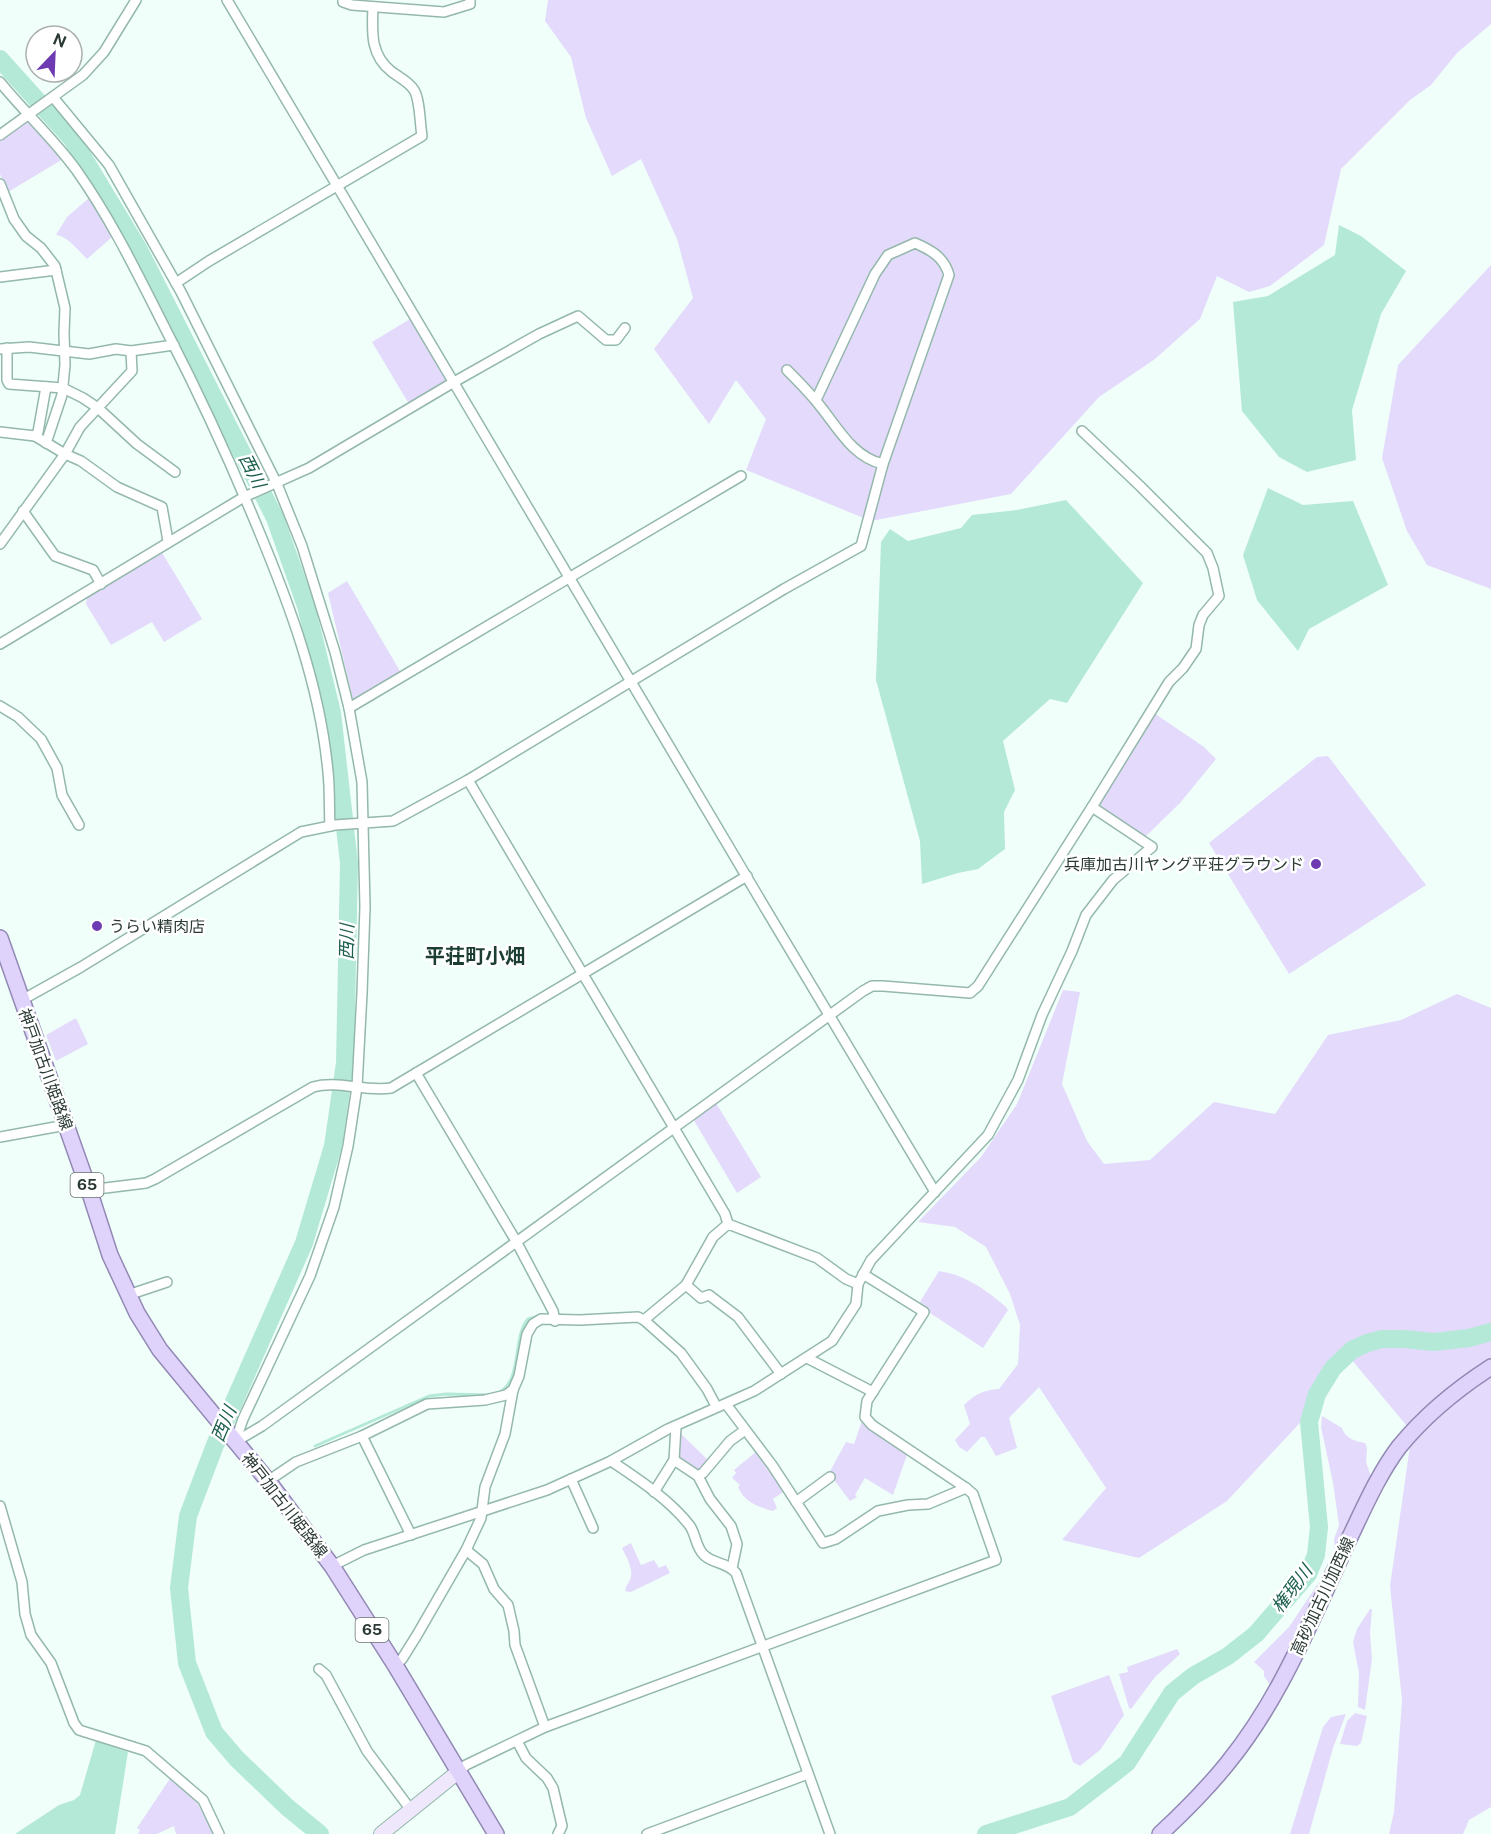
<svg xmlns="http://www.w3.org/2000/svg" width="1491" height="1834" font-family="'Public Sans','Noto Sans JP',sans-serif">
<rect width="100%" height="100%" fill="#f0fffa"/>
<!-- green -->
<g fill="#e4dafb">
<path d="M 548,0 L 1491,0 L 1491,24 L 1457,53 L 1431,85 L 1410,100 L 1341,169 L 1324,245 L 1270,286 L 1249,292 L 1217,276 L 1200,319 L 1155,359 L 1099,397 L 1011,494 L 871,521 L 746,470 L 766,419 L 736,380 L 709,424 L 654,349 L 693,298 L 677,239 L 641,159 L 612,176 L 586,118 L 571,57 L 545,21 Z"/>
<path d="M 26,121 L 32,124 L 63,159 L 8,192 L 0,174 L 0,140 Z"/>
<path d="M 90,197 L 112,237 L 87,259 C 79,251 67,236 56,235 L 67,217 Z"/>
<path d="M 1491,265 L 1491,589 L 1427,565 L 1407,531 L 1382,458 L 1398,365 Z"/>
<path d="M 410,319 L 447,381 L 409,404 L 372,342 Z"/>
<path d="M 161,551 L 202,619 L 164,642 L 152,622 L 111,645 L 86,604 L 87,597 Z"/>
<path d="M 347,581 L 400,671 L 398,676 L 353,700 L 328,593 Z"/>
<path d="M 1154,713 L 1204,747 L 1216,759 L 1180,803 L 1145,837 L 1097,806 Z"/>
<path d="M 1328,756 L 1426,885 L 1289,974 L 1209,843 L 1317,757 Z"/>
<path d="M 1063,990 L 1080,992 L 1062,1084 L 1087,1141 L 1104,1164 L 1150,1160 L 1214,1102 L 1275,1114 L 1328,1035 L 1401,1020 L 1457,994 L 1491,1008 L 1491,1807 L 1469,1820 L 1463,1834 L 1389,1834 L 1394,1812 L 1402,1700 L 1390,1586 L 1412,1432 L 1351,1359 L 1313,1409 L 1227,1501 L 1139,1558 L 1062,1540 L 1106,1488 L 1039,1387 L 1009,1418 L 1017,1448 L 996,1456 L 985,1437 L 981,1437 L 967,1452 L 959,1447 L 955,1440 L 970,1424 L 964,1405 C 975,1394 984,1390 999,1389 L 1018,1364 L 1020,1325 L 1010,1294 L 986,1247 L 955,1227 L 918,1222 L 981,1157 L 1017,1104 Z"/>
<path d="M 76,1018 L 88,1044 L 56,1061 L 46,1035 Z"/>
<path d="M 716,1103 L 761,1177 L 737,1193 L 693,1119 Z"/>
<path d="M 939,1271 C 966,1275 986,1290 1006,1307 L 1008,1310 L 983,1348 L 918,1305 Z"/>
<path d="M 1322,1416 L 1342,1428 C 1345,1438 1354,1441 1365,1443 L 1367,1448 L 1366,1462 L 1372,1479 L 1335,1555 L 1334,1539 L 1339,1525 L 1333,1483 L 1321,1427 Z"/>
<path d="M 862,1421 L 908,1452 L 893,1495 L 865,1478 L 855,1495 L 857,1497 L 850,1501 L 829,1473 L 846,1442 L 854,1444 Z"/>
<path d="M 679,1432 L 710,1462 L 700,1473 L 676,1458 Z"/>
<path d="M 758,1450 L 785,1491 L 773,1499 L 777,1508 L 773,1511 C 758,1507 744,1502 738,1487 L 740,1485 L 732,1478 L 736,1473 L 734,1470 Z"/>
<path d="M 631,1543 L 641,1565 L 654,1560 L 659,1568 L 666,1565 L 670,1573 L 631,1592 L 625,1591 C 626,1585 629,1583 631,1577 C 633,1568 626,1556 622,1548 Z"/>
<path d="M 1321,1583 L 1272,1688 L 1264,1676 L 1264,1671 L 1254,1662 L 1289,1627 L 1317,1585 Z"/>
<path d="M 1370,1609 L 1372,1609 L 1370,1633 L 1372,1659 L 1365,1710 L 1358,1707 L 1359,1673 L 1353,1642 L 1357,1629 Z"/>
<path d="M 1177,1649 L 1180,1654 L 1155,1677 L 1131,1709 L 1129,1708 L 1119,1674 L 1128,1672 L 1127,1667 Z"/>
<path d="M 1109,1675 L 1124,1715 L 1100,1750 L 1080,1766 L 1073,1762 L 1051,1696 Z"/>
<path d="M 1355,1713 L 1367,1716 L 1361,1743 L 1357,1746 L 1340,1744 L 1347,1721 Z"/>
<path d="M 1346,1714 L 1333,1748 L 1309,1834 L 1290,1834 L 1323,1727 L 1331,1717 Z"/>
<path d="M 171,1777 L 195,1799 L 214,1834 L 176,1834 L 174,1826 L 157,1834 L 138,1834 L 140,1830 L 137,1828 Z"/>
</g>
<!-- water -->
<g fill="#b4e9d8">
<path d="M 1339,225 L 1361,236 L 1406,271 L 1381,314 L 1352,410 L 1356,460 L 1307,472 L 1279,457 L 1242,411 L 1233,302 L 1268,296 L 1335,255 Z"/>
<path d="M 1268,488 L 1303,505 L 1353,501 L 1388,585 L 1309,629 L 1298,651 L 1257,600 L 1243,555 Z"/>
<path d="M 1066,500 L 1143,583 L 1067,703 L 1050,699 L 1003,741 L 1015,790 L 1004,812 L 1005,849 L 978,869 L 958,873 L 922,884 L 920,841 L 876,680 L 881,542 L 890,529 L 908,541 L 961,528 L 972,515 L 1017,510 Z"/>
<path d="M 96,1740 L 128,1752 L 115,1834 L 15,1834 L 59,1805 L 74,1800 L 80,1795 Z"/>
</g>
<g fill="none" stroke-linecap="round" stroke-linejoin="round">
<!-- stream -->
<g stroke="#b4e9d8" stroke-width="3">
<path d="M 498,1393 C 523,1382 512,1337 528,1319 L 539,1316"/>
<path d="M 315,1446 L 429,1396 L 446,1394 L 489,1395"/>
</g>
<!-- river -->
<g stroke="#b4e9d8" stroke-width="18">
<path d="M 0,59 L 72,139 L 139,250 L 275,518 L 306,606 L 332,713 L 349,863 L 345,1063 L 333,1146 L 304,1243 L 215,1445 L 188,1516 L 179,1588 L 187,1663 L 214,1732 L 237,1759 L 287,1807 L 320,1834"/>
<path d="M 986,1834 L 1070,1807 L 1127,1763 L 1172,1693 L 1193,1676 L 1228,1656 L 1256,1634 L 1308,1574 L 1316,1555 L 1319,1527 L 1309,1422 L 1317,1394 L 1333,1368 L 1352,1350 L 1367,1343 L 1382,1339 L 1404,1339 L 1434,1342 L 1469,1338 L 1491,1332"/>
</g>
<!-- street casing -->
<g stroke="#94b8ac" stroke-width="12">
<g id="street">
<path d="M 227,0 C 463,398 697,796 935,1192"/>
<path d="M 343,0 L 343,2 L 352,5 L 444,12 L 470,4 L 470,0"/>
<path d="M 0,82 C 25,113 55,140 77,171 C 113,222 140,279 168,334 C 200,396 229,459 256,524 C 289,603 320,685 328,772 C 330,790 329,808 330,826"/>
<path d="M 53,97 L 109,165 L 181,292 L 277,484 L 302,546 L 335,652 L 349,708 L 362,782 L 365,907 L 362,993 L 357,1087 L 348,1146 L 334,1207 L 310,1276 L 243,1419 L 235,1442"/>
<path d="M 0,135 L 83,75 L 104,52 L 136,0"/>
<path d="M 0,184 L 14,219 L 26,236 L 41,248 L 55,266 L 65,308 L 64,333 L 65,365 L 62,395 L 46,443"/>
<path d="M 0,277 L 56,270"/>
<path d="M 176,283 L 209,261 L 422,136 C 420,125 420,99 414,90 C 409,82 399,77 392,72 C 370,55 372,32 373,7"/>
<path d="M 7,348 L 7,380 L 9,384 L 63,388 L 83,398 L 98,408 L 137,444 L 175,472"/>
<path d="M 0,349 L 29,347 L 89,354 L 116,349 L 131,351 L 174,345"/>
<path d="M 787,370 C 797,380 807,390 816,401 C 836,424 851,457 883,464"/>
<path d="M 0,432 L 35,436 L 65,454 L 81,461 L 117,487 L 162,507 L 168,541"/>
<path d="M 35,436 L 38,432 L 46,387"/>
<path d="M 23,511 L 55,556 L 93,570 L 101,584"/>
<path d="M 0,544 L 65,454 L 80,427 L 132,371 L 131,351"/>
<path d="M 0,644 L 244,497 L 309,468 L 454,382 L 539,334 L 578,316 L 606,340 L 616,340 L 625,328"/>
<path d="M 0,706 L 18,717 L 41,739 L 57,768 L 62,795 L 79,825"/>
<path d="M 349,708 L 741,476"/>
<path d="M 468,780 L 725,1214 L 728,1224"/>
<path d="M 22,1000 L 81,967 L 301,832 L 335,825 L 393,821 L 468,780 L 784,589 L 861,546 L 883,464 L 949,275 C 944,257 931,250 915,243 L 888,255 L 875,274 L 816,400"/>
<path d="M 416,1073 L 516,1241 L 553,1311 L 555,1321"/>
<path d="M 0,1137 L 66,1125"/>
<path d="M 89,1190 L 146,1183 L 155,1179 L 313,1087 C 338,1080 364,1092 391,1088 L 747,876"/>
<path d="M 686,1285 L 701,1298 L 709,1295 L 738,1317 L 781,1374"/>
<path d="M 128,1295 L 167,1282"/>
<path d="M 644,1320 L 681,1353 L 707,1389 L 716,1406"/>
<path d="M 807,1358 L 873,1392"/>
<path d="M 726,1404 L 772,1465 L 823,1543 L 836,1539 L 878,1511 L 908,1505 L 928,1504 L 966,1488"/>
<path d="M 362,1436 L 411,1535"/>
<path d="M 235,1442 L 262,1426 L 863,991 L 872,986 L 883,986 L 970,993 L 978,986 L 1092,807 L 1169,682 L 1183,668 L 1196,649 L 1199,625 L 1203,615 L 1219,596 L 1213,568 L 1207,553 L 1140,486 L 1082,431"/>
<path d="M 674,1460 L 698,1476 L 710,1499 L 731,1526 L 737,1544 L 732,1568"/>
<path d="M 611,1461 C 638,1479 670,1500 690,1526 C 696,1535 696,1548 704,1555 C 713,1564 727,1562 736,1573 L 830,1834"/>
<path d="M 698,1476 L 703,1473 L 730,1441 L 745,1430"/>
<path d="M 571,1479 L 593,1528"/>
<path d="M 268,1481 L 296,1462 L 362,1436 L 427,1404 L 485,1400 L 506,1395 L 513,1390 L 519,1376 L 527,1334 L 533,1324 L 541,1319 L 580,1320 L 638,1317 L 644,1320 L 686,1285 L 713,1237 L 728,1224 L 817,1258 L 846,1279 L 858,1284"/>
<path d="M 654,1492 L 674,1460 L 676,1427"/>
<path d="M 796,1502 L 830,1477"/>
<path d="M 0,1506 L 22,1582 L 25,1614 L 31,1635 L 51,1663 L 74,1723 L 79,1730 L 146,1751 L 203,1800 L 219,1834"/>
<path d="M 466,1550 L 483,1564 L 494,1589 L 508,1605 L 514,1631 L 515,1645 L 545,1727"/>
<path d="M 332,1566 L 364,1550 L 547,1490 L 611,1461 L 668,1429 L 754,1391 L 832,1341 L 856,1304 L 858,1284 L 871,1260 L 988,1135 L 1018,1080 L 1042,1015 L 1072,951 L 1086,915 L 1113,880 L 1152,847 L 1092,807"/>
<path d="M 395,1665 L 402,1659 L 417,1635 L 466,1550 L 481,1518 L 485,1487 L 505,1434 L 513,1390"/>
<path d="M 319,1669 L 326,1675 L 367,1751 L 411,1810"/>
<path d="M 517,1741 L 526,1758 L 547,1778 L 553,1788 L 562,1826 L 558,1834"/>
<path d="M 458,1772 L 466,1765 L 545,1727 L 996,1560 L 973,1494 L 966,1488 L 872,1425 L 865,1417 L 867,1401 L 924,1312 L 863,1274"/>
<path d="M 647,1834 L 808,1774"/>
</g>
</g>
<!-- secondary casing -->
<g stroke="#94b8ac" stroke-width="16">
<path id="secondary" d="M 381,1834 L 458,1772"/>
</g>
<!-- primary casing -->
<g stroke="#9289b4" stroke-width="18">
<g id="primary">
<path d="M 0,938 L 89,1190 L 110,1255 L 137,1313 L 160,1350 L 268,1481 L 332,1566 L 395,1665 L 496,1834"/>
<path d="M 1160,1834 C 1212,1786 1247,1745 1281,1682 C 1306,1636 1327,1587 1349,1539 C 1364,1508 1378,1475 1399,1447 C 1425,1415 1457,1389 1491,1367"/>
</g>
</g>
<!-- street -->
<use href="#street" stroke="#fff" stroke-width="9"/>
<!-- secondary -->
<use href="#secondary" stroke="#efe8fd" stroke-width="14"/>
<!-- primary -->
<use href="#primary" stroke="#dfd2fb" stroke-width="15"/>
</g>
<!-- markers -->
<g fill="#6e3bb2" stroke="#fff" stroke-width="2">
<circle cx="1316" cy="864" r="6"/>
<circle cx="97" cy="926" r="6"/>
</g>
<g text-anchor="middle" stroke-width="5" stroke-linejoin="round" paint-order="stroke">
<!-- shield labels -->
<g fill="#fff" stroke="#6b7572" stroke-width="1.5">
<rect x="70.5" y="1173" width="33" height="24" rx="4.5"/>
<rect x="355.5" y="1618" width="33" height="24" rx="4.5"/>
</g>
<g font-size="15" font-weight="bold" fill="#2b3a35">
<text x="87" y="1190">65</text>
<text x="372" y="1635">65</text>
</g>
<!-- poi labels -->
<g font-size="16" fill="#2b3a35" stroke="#fff" text-anchor="end">
<text x="1304" y="870">兵庫加古川ヤング平荘グラウンド</text>
<text x="109" y="932" text-anchor="start">うらい精肉店</text>
</g>
<!-- street labels -->
<g font-size="16" fill="#2b3a35" stroke="#fff">
<text transform="translate(46 1069) rotate(70)" y="6">神戸加古川姫路線</text>
<text transform="translate(285 1505) rotate(52)" y="6">神戸加古川姫路線</text>
<text transform="translate(1322 1596) rotate(-65)" y="6">高砂加古川加西線</text>
</g>
<!-- water labels -->
<g font-size="18" font-style="italic" fill="#1e6050" stroke="#fff">
<text transform="translate(252 471) rotate(63)" y="6">西川</text>
<text transform="translate(347 942) rotate(-89)" y="6">西川</text>
<text transform="translate(224 1424) rotate(-67)" y="6">西川</text>
<text transform="translate(1292 1589) rotate(-53)" y="6">権現川</text>
</g>
<!-- quarter labels -->
<g font-size="20" font-weight="bold" fill="#1c3d33" stroke="#fff">
<text x="475" y="963">平荘町小畑</text>
</g>
</g>
<!-- north arrow -->
<g transform="translate(54 54) rotate(23)"><circle r="28" fill="#ffffff" stroke="#aab0ae" stroke-width="1.5"/>
<path d="M0-4.5L10 22L0 15L-10 22Z" fill="#6e3bb2"/>
<text y="-9" font-size="16" font-weight="bold" text-anchor="middle" fill="#2b3a35">N</text>
</g>
</svg>
